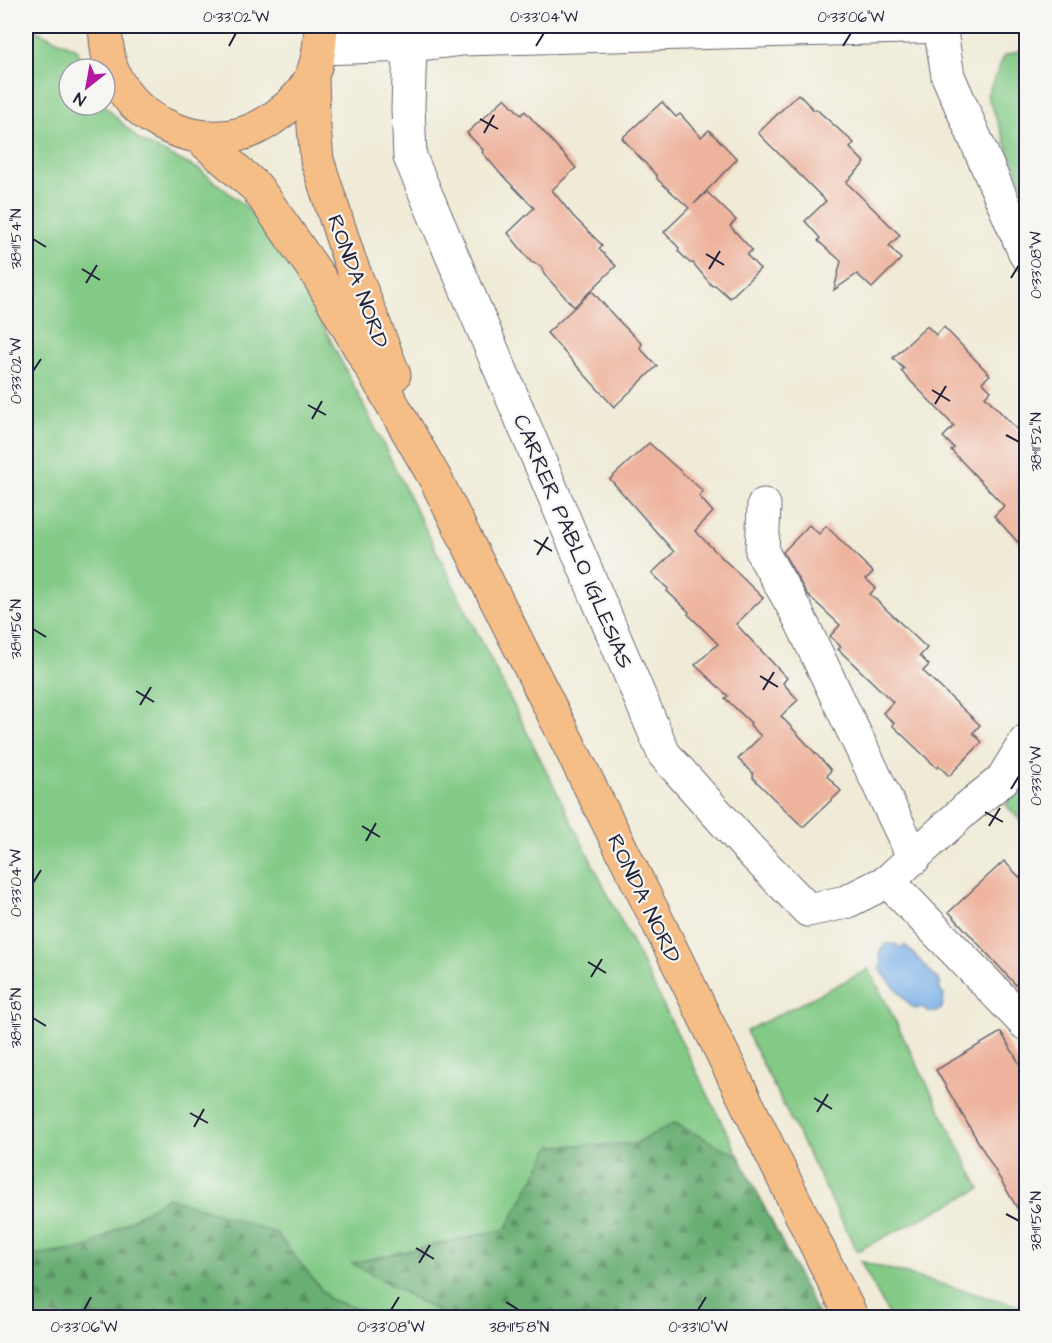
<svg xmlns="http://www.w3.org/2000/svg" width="1052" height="1343" font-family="'Architects Daughter',sans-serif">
<defs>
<pattern id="forest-firs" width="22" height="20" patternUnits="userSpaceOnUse" patternTransform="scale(1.5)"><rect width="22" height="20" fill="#69ae73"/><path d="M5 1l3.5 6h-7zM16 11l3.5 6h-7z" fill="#568d60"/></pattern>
</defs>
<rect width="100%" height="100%" fill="#f6f6f2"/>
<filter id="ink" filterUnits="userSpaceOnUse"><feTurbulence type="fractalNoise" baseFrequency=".0167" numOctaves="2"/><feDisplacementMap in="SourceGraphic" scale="12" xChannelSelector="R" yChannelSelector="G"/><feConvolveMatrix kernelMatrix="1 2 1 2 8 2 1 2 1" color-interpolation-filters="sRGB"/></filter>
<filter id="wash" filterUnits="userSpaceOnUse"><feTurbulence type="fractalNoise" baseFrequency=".008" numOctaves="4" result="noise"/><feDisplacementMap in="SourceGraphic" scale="24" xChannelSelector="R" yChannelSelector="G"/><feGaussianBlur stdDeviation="1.35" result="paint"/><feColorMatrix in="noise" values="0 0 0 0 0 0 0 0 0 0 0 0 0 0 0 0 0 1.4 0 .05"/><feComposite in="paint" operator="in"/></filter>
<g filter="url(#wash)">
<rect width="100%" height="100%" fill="#f0ebd7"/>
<!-- grass -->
<g fill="#82ca86" stroke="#527660" stroke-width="1.5">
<path d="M 26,29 L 32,29 L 77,49 L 83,69 L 69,69 L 69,105 L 104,105 L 139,140 L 200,170 L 244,205 L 286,253 L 359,396 L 819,1317 L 26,1317 Z"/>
<path d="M 1026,48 L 1026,194 L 987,95 L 1004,56 Z"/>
<path d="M 1026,773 L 1026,827 L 1006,805 Z"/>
<path d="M 869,969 L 980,1189 L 857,1251 L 746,1031 Z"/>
<path d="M 860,1261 L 1026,1308 L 1026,1317 L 890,1317 Z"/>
</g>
<!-- forest -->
<g fill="url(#forest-firs)" stroke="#466857" stroke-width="1.5">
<path d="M 674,1123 L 739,1156 L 819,1317 L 447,1317 L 352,1263 L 506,1229 L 551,1146 L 634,1144 Z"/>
<path d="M 168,1197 L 276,1233 L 329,1299 L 381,1317 L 26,1317 L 26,1256 L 85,1249 Z"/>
</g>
<!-- water -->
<path fill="#77afe7" stroke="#4c6891" stroke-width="1.5" d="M 887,944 L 895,944 L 901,948 L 905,945 L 940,982 L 940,991 L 944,995 L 942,1008 L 936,1012 L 928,1012 L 923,1007 L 917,1009 L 911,1006 L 879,969 L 882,964 L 879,954 L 882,948 Z"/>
<g id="blocks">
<!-- building -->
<g fill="#eeb39d">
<path d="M 798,94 L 814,110 L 816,109 L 854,143 L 850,148 L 865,163 L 846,182 L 900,235 L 889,246 L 901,259 L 872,288 L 857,274 L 834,290 L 841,261 L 818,241 L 820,238 L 805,221 L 826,201 L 758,133 Z"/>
<path d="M 505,98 L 521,115 L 525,111 L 576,168 L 552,190 L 573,216 L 602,245 L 599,249 L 616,266 L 574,307 L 544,274 L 541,266 L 531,262 L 508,233 L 534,208 L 499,172 L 482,152 L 483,150 L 467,133 Z"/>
<path d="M 662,102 L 676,117 L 680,114 L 701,137 L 709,130 L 737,159 L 694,204 L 707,192 L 736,220 L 730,226 L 752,250 L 747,255 L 760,269 L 730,298 L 715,285 L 712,286 L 693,263 L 690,263 L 678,251 L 679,248 L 664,232 L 689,208 L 657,179 L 657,176 L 622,138 Z"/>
<path d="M 592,291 L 615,317 L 642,344 L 640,348 L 657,366 L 614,407 L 547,333 Z"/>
<path d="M 927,326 L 936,335 L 944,327 L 990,375 L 982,382 L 991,391 L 985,396 L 1026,439 L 1026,551 L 994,516 L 1004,506 L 951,450 L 954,448 L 943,437 L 954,426 L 901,371 L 904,369 L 893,358 Z"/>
<path d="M 649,443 L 703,491 L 699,496 L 713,512 L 695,531 L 763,598 L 736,624 L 787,678 L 783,683 L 798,700 L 781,716 L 831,770 L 827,776 L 841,791 L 803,827 L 774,799 L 753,778 L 753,773 L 738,759 L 761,736 L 750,725 L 751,723 L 725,698 L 728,696 L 695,665 L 718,644 L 688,614 L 689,612 L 667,591 L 668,589 L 652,573 L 674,552 L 610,479 Z"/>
<path d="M 809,525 L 819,534 L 826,526 L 873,572 L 866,579 L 876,588 L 870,594 L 927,648 L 920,656 L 929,665 L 923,671 L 980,725 L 973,733 L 982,742 L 949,776 L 939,766 L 937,768 L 892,725 L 894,723 L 883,713 L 893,702 L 838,649 L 841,647 L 830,636 L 840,625 L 807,594 L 783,552 Z"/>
<path d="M 1004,861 L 1026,884 L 1026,996 L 949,912 Z"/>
<path d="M 1001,1032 L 1026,1075 L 1026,1223 L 936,1070 Z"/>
</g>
</g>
</g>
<g filter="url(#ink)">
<use href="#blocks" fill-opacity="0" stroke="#6a6872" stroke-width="1.5"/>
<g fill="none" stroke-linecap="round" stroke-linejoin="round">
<!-- minor casing -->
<g stroke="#6a6872" stroke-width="35">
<g id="minor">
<path d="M 940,26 L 948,76 L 1026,255"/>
<path d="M 410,45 L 408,108 L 410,157 L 664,754 L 747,847 L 808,910 L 846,902 L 888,881 L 966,809 L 1002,780 L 1026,741"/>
<path d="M 320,48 L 410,45 L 461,39 L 945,26"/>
<path d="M 764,505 L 762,552 L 797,613 L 914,858"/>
<path d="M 888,881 L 1026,1024"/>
</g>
</g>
<!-- major casing -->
<g stroke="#6a6872" stroke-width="35">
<g id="major">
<path d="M 105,26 C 106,40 107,57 112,70 C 131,117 183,143 231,136 C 249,134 266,124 280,113 C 293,104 306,89 312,75 C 319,59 320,42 321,26"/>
<path d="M 312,76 L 313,116 L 317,160 L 349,259 L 394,375"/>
<path d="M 199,137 L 257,188 L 319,277 L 436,480 L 654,914 L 852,1318"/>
</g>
</g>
<!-- minor -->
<use href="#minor" stroke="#fff" stroke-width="33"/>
<!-- major -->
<use href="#major" stroke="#f6be87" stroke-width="33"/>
</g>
</g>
<!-- ticks -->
<path fill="none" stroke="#22223b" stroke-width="2" d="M 229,46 L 236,33M 536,46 L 544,33M 843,46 L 851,33M 480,119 L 498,129M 484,133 L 494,115M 33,239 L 46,247M 706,254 L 724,265M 82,269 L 100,280M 709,269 L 720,251M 1011,278 L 1019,265M 86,283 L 97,265M 33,371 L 41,359M 932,390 L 950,401M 935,404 L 946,386M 308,405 L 326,415M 312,419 L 322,401M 1006,435 L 1019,442M 534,540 L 552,551M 537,555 L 548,537M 33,629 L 46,637M 760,676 L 778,687M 763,690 L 774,672M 136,691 L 154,702M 140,705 L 151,687M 1011,789 L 1019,776M 985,812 L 1003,822M 362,826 L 380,837M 989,826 L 1000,808M 366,841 L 376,823M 33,883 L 41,870M 588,962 L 606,973M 591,977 L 602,959M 33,1018 L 46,1026M 814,1098 L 832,1109M 817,1112 L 828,1094M 190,1113 L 208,1123M 194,1127 L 204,1109M 1006,1214 L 1019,1221M 416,1248 L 434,1259M 419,1263 L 430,1245M 506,1302 L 519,1310M 84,1310 L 91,1297M 391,1310 L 399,1297M 698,1310 L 706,1297"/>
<g text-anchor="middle" stroke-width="4.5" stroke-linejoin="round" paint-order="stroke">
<!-- street labels -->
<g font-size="22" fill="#22223b" stroke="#f6f6f2">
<text transform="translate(359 281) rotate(70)" y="8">RONDA NORD</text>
<text transform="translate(574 541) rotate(67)" y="8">CARRER PABLO IGLESIAS</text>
<text transform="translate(645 898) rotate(64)" y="8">RONDA NORD</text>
</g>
</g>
<!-- margin -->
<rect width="1052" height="1343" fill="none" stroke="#f6f6f2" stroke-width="66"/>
<!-- north arrow -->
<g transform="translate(87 87) rotate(211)"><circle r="28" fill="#f6f6f2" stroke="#a1a1a9" stroke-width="1.5"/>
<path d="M0-4.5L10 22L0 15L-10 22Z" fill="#b5179e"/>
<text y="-9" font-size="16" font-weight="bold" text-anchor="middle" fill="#22223b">N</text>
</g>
<rect x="33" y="33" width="986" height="1277" fill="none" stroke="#22223b" stroke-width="2"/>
<g font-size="15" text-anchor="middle" fill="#22223b">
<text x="236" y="22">0°33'02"W</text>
<text x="544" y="22">0°33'04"W</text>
<text x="851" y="22">0°33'06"W</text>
<text transform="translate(16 239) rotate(-90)" y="5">38°11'54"N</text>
<text transform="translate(1036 265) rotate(-90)" y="5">0°33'08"W</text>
<text transform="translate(16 371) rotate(-90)" y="5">0°33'02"W</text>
<text transform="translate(1036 442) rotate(-90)" y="5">38°11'52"N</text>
<text transform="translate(16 629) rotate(-90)" y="5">38°11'56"N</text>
<text transform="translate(1036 776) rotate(-90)" y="5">0°33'10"W</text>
<text transform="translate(16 883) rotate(-90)" y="5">0°33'04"W</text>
<text transform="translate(16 1018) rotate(-90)" y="5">38°11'58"N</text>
<text transform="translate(1036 1221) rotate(-90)" y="5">38°11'56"N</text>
<text x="84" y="1332">0°33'06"W</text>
<text x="391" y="1332">0°33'08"W</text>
<text x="519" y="1332">38°11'58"N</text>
<text x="698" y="1332">0°33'10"W</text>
</g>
</svg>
